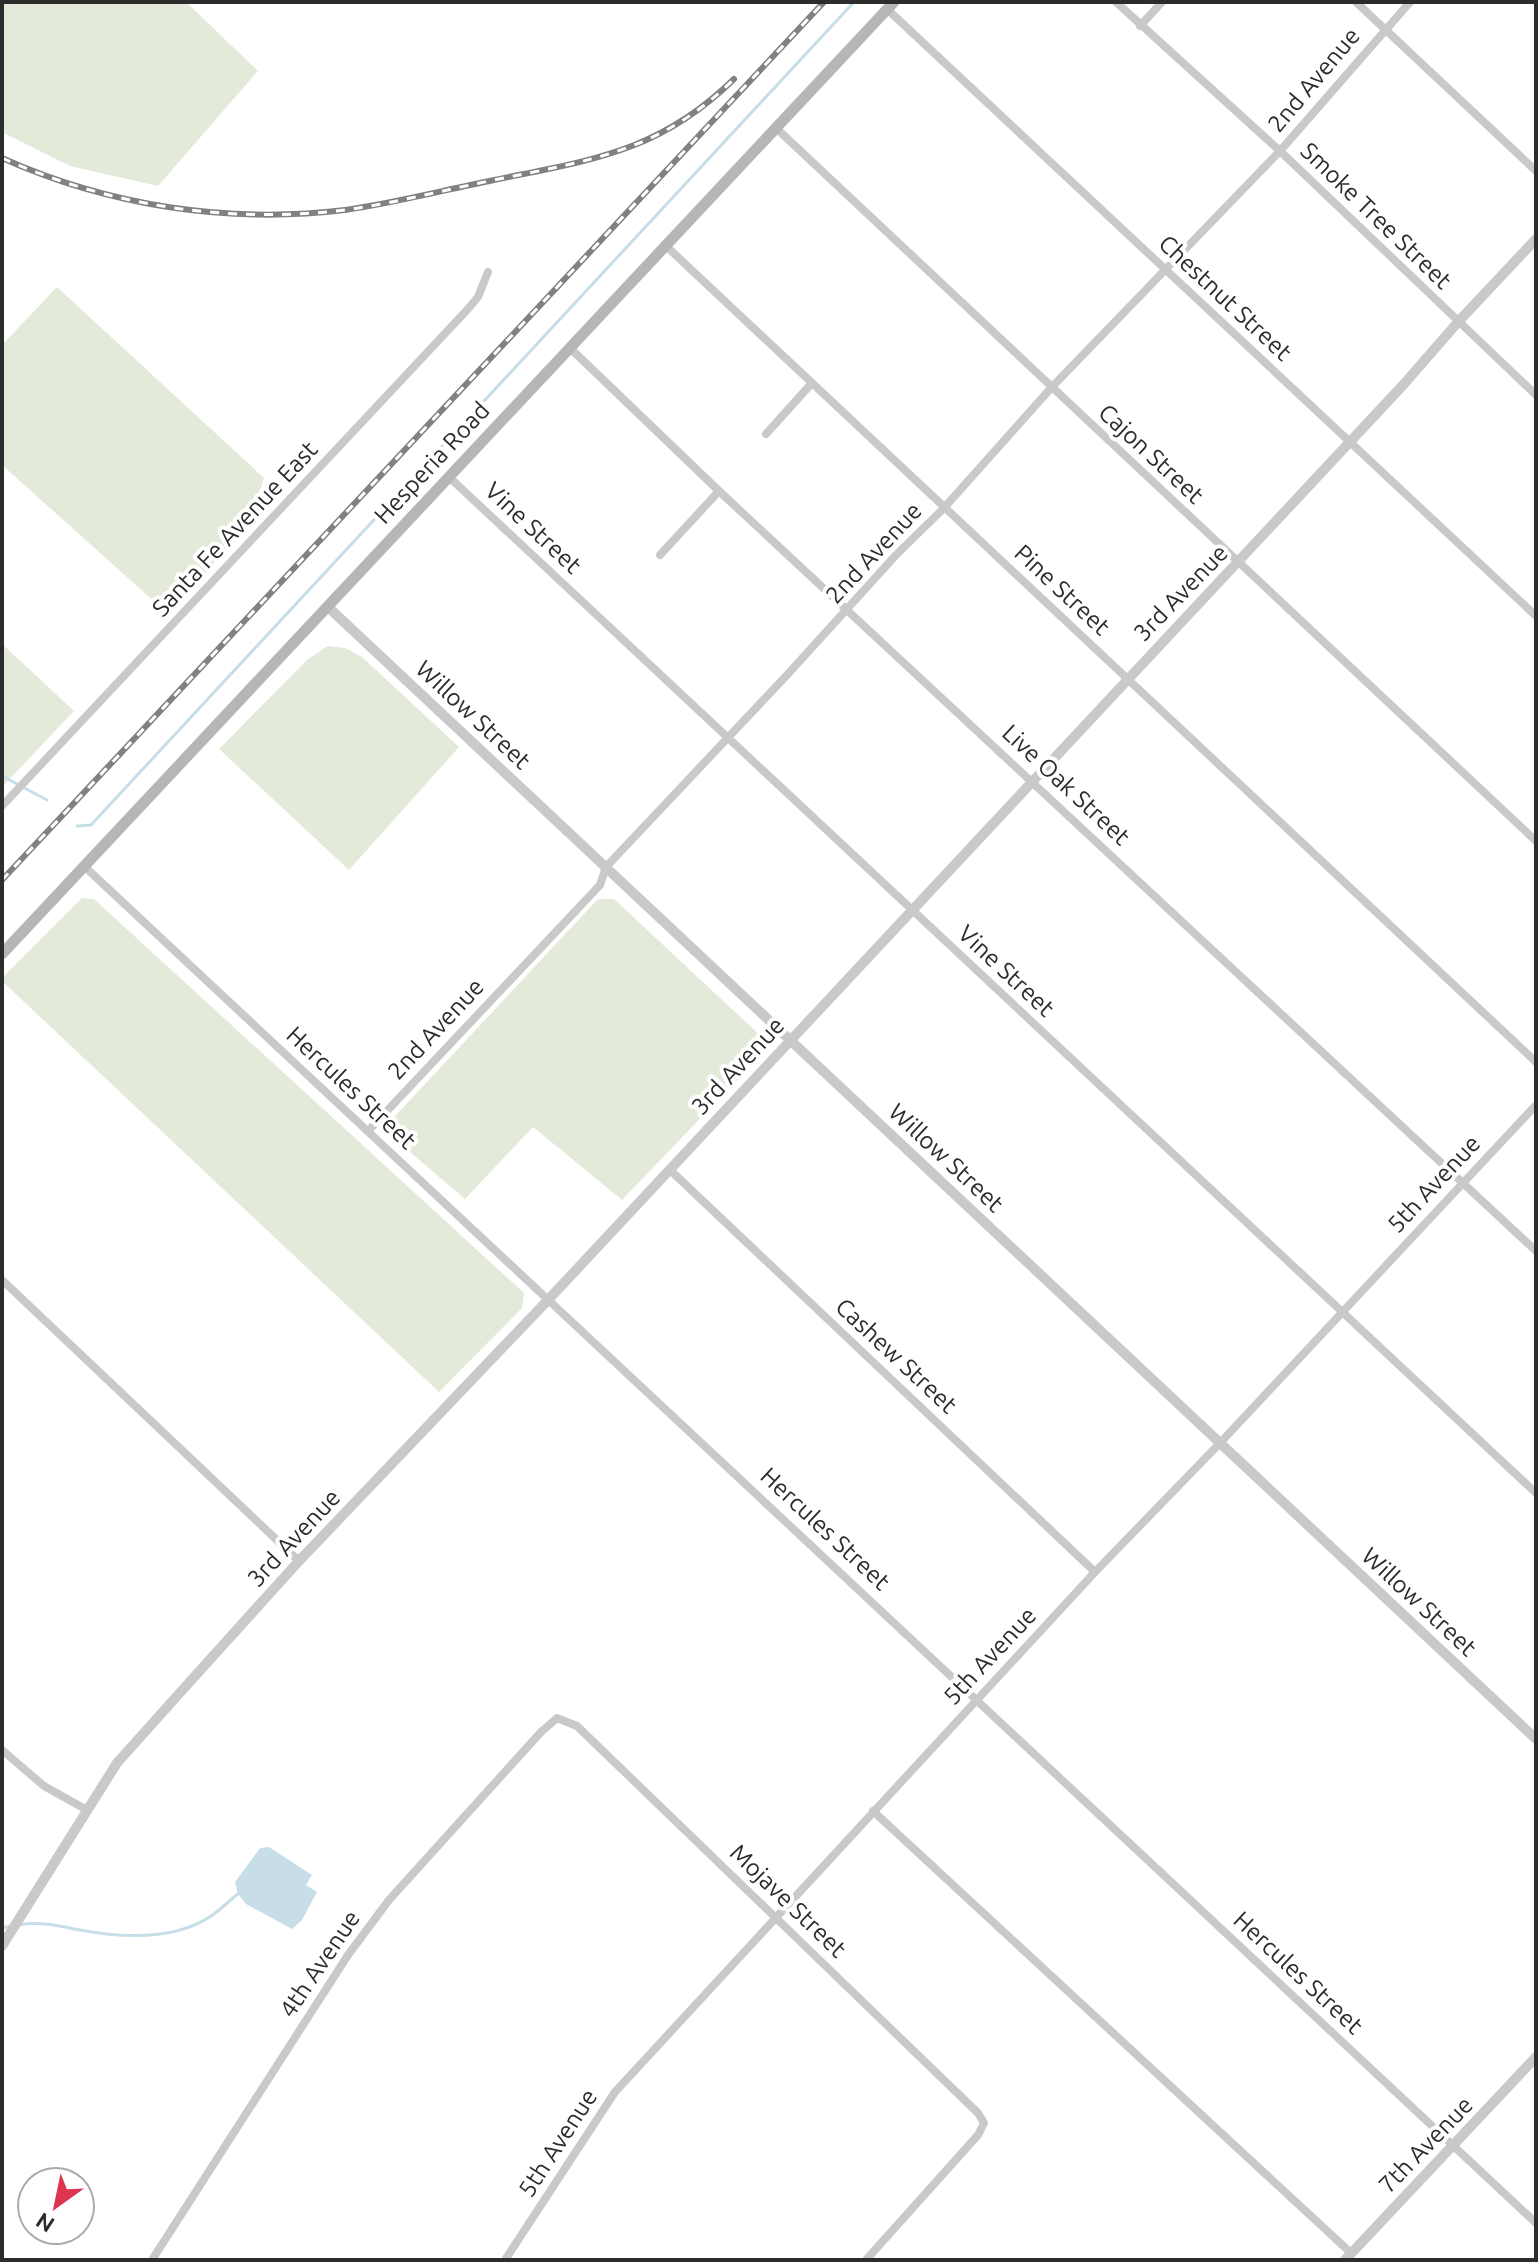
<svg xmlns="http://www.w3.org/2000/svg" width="1538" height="2262" font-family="Ubuntu,sans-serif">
<rect width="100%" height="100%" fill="#fff"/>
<!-- green -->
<g fill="#e4eada">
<path d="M 2,2 L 186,2 L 258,71 L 158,186 L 70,166 L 2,132 Z"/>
<path d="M 57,287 L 264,478 L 250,525 L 167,613 L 2,465 L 2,345 Z"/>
<path d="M 2,644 L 74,711 L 2,787 Z"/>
<path d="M 328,646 L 345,648 L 362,657 L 459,747 L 349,870 L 219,749 L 308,659 Z"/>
<path d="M 82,898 L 94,899 L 524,1293 L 522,1308 L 439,1392 L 2,981 L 2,978 Z"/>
<path d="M 598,899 L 614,899 L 764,1039 L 763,1053 L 622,1200 L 533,1127 L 465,1199 L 383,1129 Z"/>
</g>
<!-- water -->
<path fill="#c7dee9" d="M 269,1847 L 312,1875 L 306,1885 L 317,1892 L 302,1920 L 292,1929 L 246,1904 L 238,1894 L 235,1882 L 260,1848 Z"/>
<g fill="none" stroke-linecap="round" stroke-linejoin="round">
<!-- stream -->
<g stroke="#c7dee9" stroke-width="3">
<path d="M 2,776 L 47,800"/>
<path d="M 77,826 L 91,825 L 854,2"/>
<path d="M 19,1925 C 40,1921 59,1926 80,1930 C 123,1938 177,1941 214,1914 C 222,1908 230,1900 238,1894"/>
<path d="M 2,1928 L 11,1926"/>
</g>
<!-- minor -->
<g stroke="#c9c9c9" stroke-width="8">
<path d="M 1116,2 L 1280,151 L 1536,395"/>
<path d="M 1356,2 L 1536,171"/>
<path d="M 887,9 L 1536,616"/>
<path d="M 1140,26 L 1162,2"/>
<path d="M 776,128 L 1536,841"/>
<path d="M 666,246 L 1536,1062"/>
<path d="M 570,348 L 719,491 L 1536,1251"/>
<path d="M 766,434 L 812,383"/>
<path d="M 449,477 L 1536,1493"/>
<path d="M 660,555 L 719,491"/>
<path d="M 2,806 L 467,310 L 478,297 L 488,272"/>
<path d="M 85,867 L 1536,2223"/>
<path d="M 368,1131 L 600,885 L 606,867 L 787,675 L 896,555 L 944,508 L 1051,388 L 1280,151 L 1410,2"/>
<path d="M 669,1169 L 1095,1572"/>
<path d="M 2,1280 L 299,1561"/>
<path d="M 2,1750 L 44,1786 L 87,1810"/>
<path d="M 873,1811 L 1351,2253"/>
<path d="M 152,2260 L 348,1955 L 389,1900 L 541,1732 L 557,1718 L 577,1726 L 978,2113 L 984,2123 L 978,2135 L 866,2260"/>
<path d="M 505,2260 L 615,2092 L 1095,1572 L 1220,1443 L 1536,1105"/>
</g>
<!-- tertiary -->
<g stroke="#c9c9c9" stroke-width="10">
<path d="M 328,607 L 1536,1739"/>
<path d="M 2,1946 L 117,1763 L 177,1696 L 299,1561 L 548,1300 L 1404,384 L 1458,322 L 1536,239"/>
<path d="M 1345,2260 L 1536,2057"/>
</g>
<!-- secondary -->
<path stroke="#b6b6b6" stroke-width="11" d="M 2,954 L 894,2"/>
<!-- rail casing -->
<g stroke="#818181" stroke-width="6">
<g id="rail">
<path d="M 2,158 C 109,206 228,224 345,210 C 395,203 444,190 494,180 C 591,160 660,152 734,79"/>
<path d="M 2,880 L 824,2"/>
</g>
</g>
<!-- rail -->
<use href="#rail" stroke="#fff" stroke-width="3" stroke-dasharray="9" stroke-linecap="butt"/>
</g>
<g text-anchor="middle" stroke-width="8" stroke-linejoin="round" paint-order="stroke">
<!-- street labels -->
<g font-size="24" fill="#2c2c2c" stroke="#fff">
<text transform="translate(1314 80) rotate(-50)" y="8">2nd Avenue</text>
<text transform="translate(1376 216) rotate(44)" y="8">Smoke Tree Street</text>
<text transform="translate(1225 298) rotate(43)" y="8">Chestnut Street</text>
<text transform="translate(1151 454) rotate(43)" y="8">Cajon Street</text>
<text transform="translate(432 463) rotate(-47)" y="8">Hesperia Road</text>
<text transform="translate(533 528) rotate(43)" y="8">Vine Street</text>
<text transform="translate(235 529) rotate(-47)" y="8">Santa Fe Avenue East</text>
<text transform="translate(874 553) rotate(-47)" y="8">2nd Avenue</text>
<text transform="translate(1062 590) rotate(43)" y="8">Pine Street</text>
<text transform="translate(1181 593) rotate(-46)" y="8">3rd Avenue</text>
<text transform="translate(473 715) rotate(43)" y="8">Willow Street</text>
<text transform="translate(1066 785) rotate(43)" y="8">Live Oak Street</text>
<text transform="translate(1006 971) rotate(43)" y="8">Vine Street</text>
<text transform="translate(436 1029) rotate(-47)" y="8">2nd Avenue</text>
<text transform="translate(738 1066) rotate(-47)" y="8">3rd Avenue</text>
<text transform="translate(351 1088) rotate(43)" y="8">Hercules Street</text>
<text transform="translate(946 1158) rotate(43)" y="8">Willow Street</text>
<text transform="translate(1434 1184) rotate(-47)" y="8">5th Avenue</text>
<text transform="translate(896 1356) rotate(43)" y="8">Cashew Street</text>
<text transform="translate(825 1529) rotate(43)" y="8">Hercules Street</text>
<text transform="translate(294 1538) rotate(-47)" y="8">3rd Avenue</text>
<text transform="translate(1419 1602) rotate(43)" y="8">Willow Street</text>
<text transform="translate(990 1656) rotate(-47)" y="8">5th Avenue</text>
<text transform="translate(788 1901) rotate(44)" y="8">Mojave Street</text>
<text transform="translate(320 1964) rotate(-56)" y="8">4th Avenue</text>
<text transform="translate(1298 1973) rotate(43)" y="8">Hercules Street</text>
<text transform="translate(558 2143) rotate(-57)" y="8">5th Avenue</text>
<text transform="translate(1426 2145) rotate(-46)" y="8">7th Avenue</text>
</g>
</g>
<!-- border -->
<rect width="1538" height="2262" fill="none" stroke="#2c2c2c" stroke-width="8"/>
<!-- north arrow -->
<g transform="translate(56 2206) rotate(213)"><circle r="38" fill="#ffffff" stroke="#ababab" stroke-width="2"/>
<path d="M0-6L14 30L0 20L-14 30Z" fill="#dd344f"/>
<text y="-12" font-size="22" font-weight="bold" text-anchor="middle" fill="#2c2c2c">N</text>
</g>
</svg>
